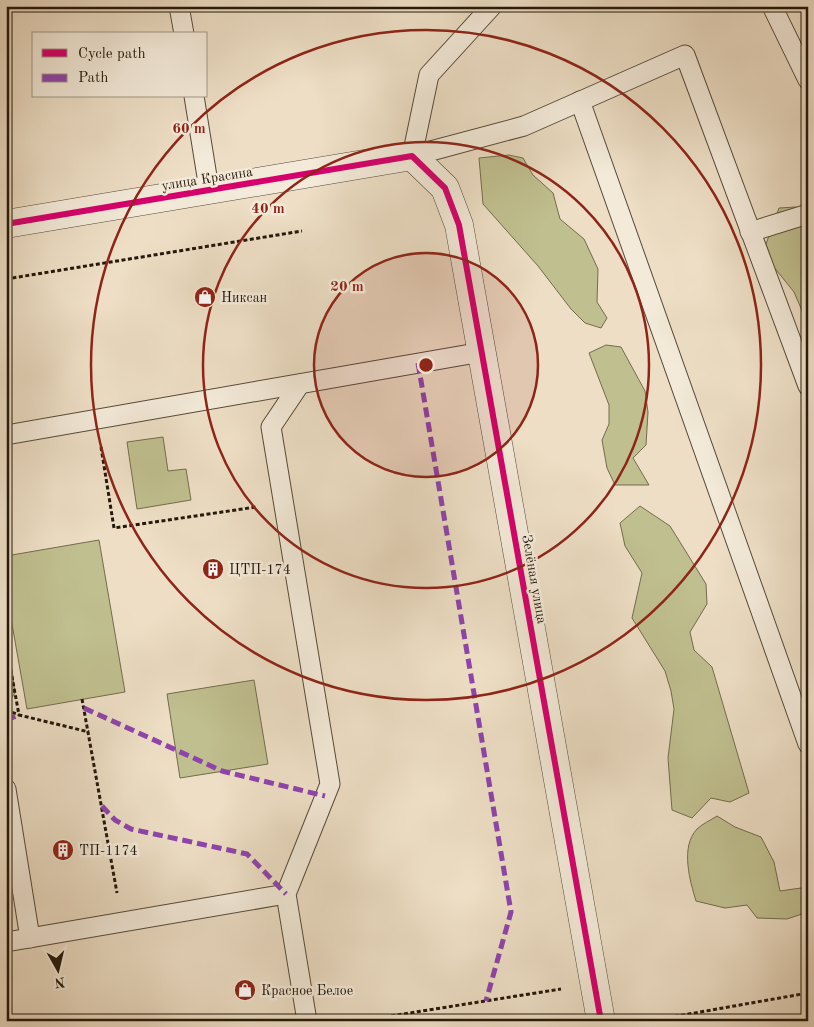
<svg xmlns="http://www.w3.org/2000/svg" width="814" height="1027" font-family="'Old Standard TT',serif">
<rect width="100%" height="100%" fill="#eddec5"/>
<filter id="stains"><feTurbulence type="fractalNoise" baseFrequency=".004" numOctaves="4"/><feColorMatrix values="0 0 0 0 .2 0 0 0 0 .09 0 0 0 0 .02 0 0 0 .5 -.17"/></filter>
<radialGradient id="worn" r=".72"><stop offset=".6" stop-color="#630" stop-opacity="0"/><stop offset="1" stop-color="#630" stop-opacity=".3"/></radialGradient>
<!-- green -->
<g fill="#c0bf8f" stroke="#726c4d">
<path d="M 509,155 L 523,158 L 533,175 L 553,193 L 560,219 L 584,239 L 598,269 L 597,302 L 607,318 L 601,328 L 585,323 L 571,309 L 538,266 L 483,204 L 479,158 Z"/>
<path d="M 796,207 L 808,216 L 808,333 L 803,313 L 794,292 L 773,266 L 766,244 L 779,208 Z"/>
<path d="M 606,345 L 621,347 L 645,391 L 648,412 L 646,445 L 633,458 L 649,485 L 615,485 L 607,468 L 602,440 L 609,424 L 609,405 L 589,353 Z"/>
<path d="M 163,437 L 168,471 L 186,469 L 191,500 L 137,509 L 127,442 Z"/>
<path d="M 640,506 L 670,526 L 706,584 L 707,604 L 690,632 L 694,650 L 712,667 L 749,793 L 730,802 L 711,798 L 692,818 L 672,810 L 668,758 L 674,709 L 671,691 L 665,671 L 632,618 L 642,573 L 625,546 L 620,523 Z"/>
<path d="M 99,540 L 125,692 L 27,709 L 6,590 L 6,556 Z"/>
<path d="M 6,648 L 10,655 L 15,693 L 6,706 Z"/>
<path d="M 254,680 L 268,764 L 180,778 L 167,694 Z"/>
<path d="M 717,816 L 735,827 L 761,837 L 774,862 L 780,891 L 808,887 L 808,912 L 787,919 L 757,918 L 747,905 L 725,908 L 696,901 C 690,881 680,847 697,829 C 702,824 711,820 717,816 Z"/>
</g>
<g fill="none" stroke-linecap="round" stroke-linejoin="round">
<!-- lane casing -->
<g stroke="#564a3a" stroke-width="21">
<g id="lane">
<path d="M 179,6 L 184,34"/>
<path d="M 492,6 L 429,75 L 412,156 L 524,126 L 685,55 L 808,386"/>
<path d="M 772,6 L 808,80"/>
<path d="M 194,96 L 209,189"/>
<path d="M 580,101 L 808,744"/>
<path d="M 750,232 L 808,214"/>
<path d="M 300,384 L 271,427 L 330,784 L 286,894 L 307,1021"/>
<path d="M 6,435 L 482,352"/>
<path d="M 6,789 L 30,938"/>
<path d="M 6,942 L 286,894"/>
</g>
</g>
<!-- street casing -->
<g stroke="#564a3a" stroke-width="29">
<path id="street" d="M 6,224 L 412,156 L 445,188 L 459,225 L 601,1021"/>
</g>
<!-- path -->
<g stroke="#24180b" stroke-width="3" stroke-dasharray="4 2.5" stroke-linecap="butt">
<path d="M 6,279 L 302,231"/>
<path d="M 101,447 L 114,528 L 256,507"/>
<path d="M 6,644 L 19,715 L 89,732"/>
<path d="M 82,699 L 117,893"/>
<path d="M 6,710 L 19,715"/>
<path d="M 359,1021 L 561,989"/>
<path d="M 649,1021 L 808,993"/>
</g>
<!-- lane -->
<use href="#lane" stroke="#f3ead9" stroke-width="19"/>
<!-- street -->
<use href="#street" stroke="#f3ead9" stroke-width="28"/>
<!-- quiet -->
<g stroke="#8e44ad" stroke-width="5" stroke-dasharray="10 5" stroke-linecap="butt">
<path d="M 418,363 L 511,912 L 486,1001"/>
<path d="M 84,708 L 222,771 L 325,796"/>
<path d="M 6,720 L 19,715"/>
<path d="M 102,806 L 115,820 L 131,829 L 247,854 L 286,894"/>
</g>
<!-- cycleway casing -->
<g stroke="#f3ead9" stroke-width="9">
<path id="cycleway" d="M 6,224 L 412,156 L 445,188 L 459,225 L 601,1021"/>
</g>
<!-- cycleway -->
<use href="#cycleway" stroke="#d6006c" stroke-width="6"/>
</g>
<!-- distance rings -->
<circle cx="426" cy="365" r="112" fill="#8f2418" fill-opacity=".12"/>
<g fill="none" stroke="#8f2418" stroke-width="2.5">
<circle cx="426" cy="365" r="112"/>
<circle cx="426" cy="365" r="223"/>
<circle cx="426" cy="365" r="335"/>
</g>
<!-- icons -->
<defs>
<g id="shop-disc" transform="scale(1.125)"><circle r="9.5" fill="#8f2418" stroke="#f3ead9"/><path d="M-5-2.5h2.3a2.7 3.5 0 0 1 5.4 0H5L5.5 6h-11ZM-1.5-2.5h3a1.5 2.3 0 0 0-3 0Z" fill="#fff"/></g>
<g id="building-disc" transform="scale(1.125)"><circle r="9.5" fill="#8f2418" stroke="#f3ead9"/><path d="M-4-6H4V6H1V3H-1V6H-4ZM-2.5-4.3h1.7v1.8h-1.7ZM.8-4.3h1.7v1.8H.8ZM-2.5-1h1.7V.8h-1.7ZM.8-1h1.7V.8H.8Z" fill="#fff"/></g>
</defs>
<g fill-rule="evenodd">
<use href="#shop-disc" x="205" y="297"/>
<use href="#building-disc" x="213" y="569"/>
<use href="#building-disc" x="63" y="850"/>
<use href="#shop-disc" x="245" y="990"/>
</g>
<g text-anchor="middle" stroke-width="5" stroke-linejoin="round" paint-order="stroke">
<!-- street labels -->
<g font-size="14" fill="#24180b" stroke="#f3ead9">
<text transform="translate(207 178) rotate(-9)" y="5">улица Красина</text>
<text transform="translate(535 579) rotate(80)" y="5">Зелёная улица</text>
</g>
<!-- poi labels -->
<g font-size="14" fill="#24180b" stroke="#f3ead9" text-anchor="start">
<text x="221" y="302">Никсан</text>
<text x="229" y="574">ЦТП-174</text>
<text x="79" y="855">ТП-1174</text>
<text x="261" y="995">Красное Белое</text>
</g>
</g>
<circle cx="426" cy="365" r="8" fill="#8f2418" stroke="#f3ead9" stroke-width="2.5"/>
<g font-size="15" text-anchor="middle" font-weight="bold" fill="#8f2418" stroke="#f3ead9" stroke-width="5" stroke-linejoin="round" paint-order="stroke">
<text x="189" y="133">60 m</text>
<text x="268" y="213">40 m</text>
<text x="347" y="291">20 m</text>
</g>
<!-- margin -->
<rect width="814" height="1027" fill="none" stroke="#eddec5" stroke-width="25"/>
<rect x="8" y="8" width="799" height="1012" fill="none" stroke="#24180b" stroke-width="2.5"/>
<rect x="12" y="12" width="789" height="1002" fill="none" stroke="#24180b"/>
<!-- legend -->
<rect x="32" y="32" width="175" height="65" fill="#f3ead9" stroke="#a09687"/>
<rect x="42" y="49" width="25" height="8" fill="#d6006c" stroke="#a09687"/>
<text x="78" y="58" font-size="15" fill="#24180b">Cycle path</text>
<rect x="42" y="74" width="25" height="8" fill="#8e44ad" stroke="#a09687"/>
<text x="78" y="82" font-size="15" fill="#24180b">Path</text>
<!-- north arrow -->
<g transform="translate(58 970) rotate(172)" stroke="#f3ead9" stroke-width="4" paint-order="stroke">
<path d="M0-4L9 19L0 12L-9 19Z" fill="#24180b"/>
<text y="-8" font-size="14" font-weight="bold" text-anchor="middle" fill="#24180b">N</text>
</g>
<rect width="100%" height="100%" filter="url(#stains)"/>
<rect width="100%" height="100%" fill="url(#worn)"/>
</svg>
